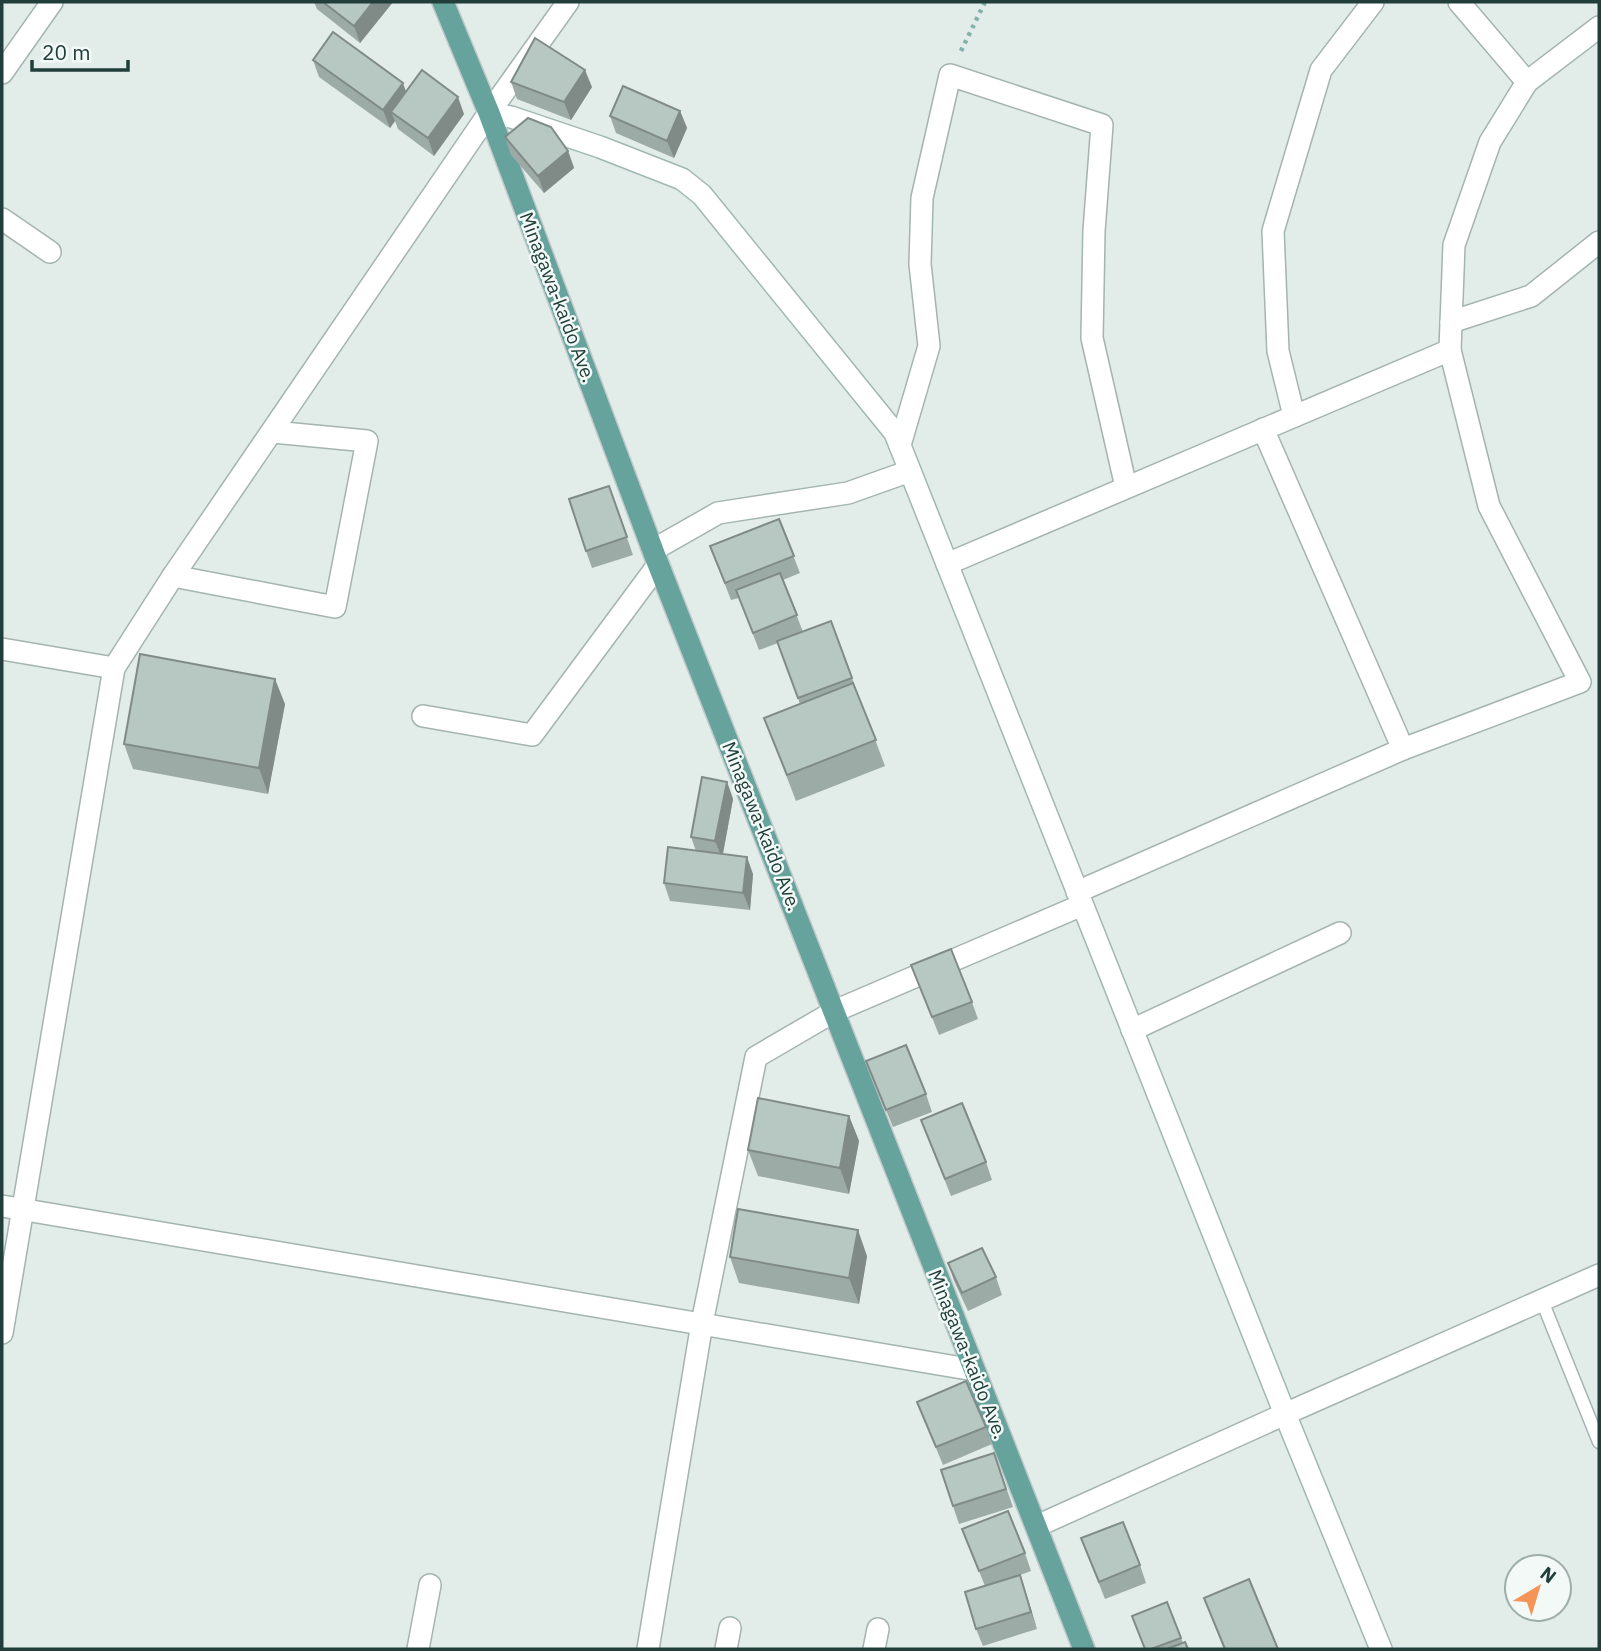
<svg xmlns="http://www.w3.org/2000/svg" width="1601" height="1651" font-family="'IBM Plex Sans',sans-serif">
<rect width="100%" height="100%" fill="#e2ece9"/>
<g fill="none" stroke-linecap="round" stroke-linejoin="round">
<!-- lane casing -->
<g stroke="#a4b4b1" stroke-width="15">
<path id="lane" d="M 1542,1301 L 1599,1442"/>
</g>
<!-- street casing -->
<g stroke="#a4b4b1" stroke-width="24">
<g id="street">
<path d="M 1459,2 L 1527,82"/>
<path d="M 2,73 L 52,2"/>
<path d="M 2,219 L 50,252"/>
<path d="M 1451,322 L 1531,296 L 1599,242"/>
<path d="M 1294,416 L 1278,351 L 1273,231 L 1321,70 L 1373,2"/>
<path d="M 1263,429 L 1403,749"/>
<path d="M 900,445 L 929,346 L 920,264 L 922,198 L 950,75 L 1102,125 L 1094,231 L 1092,338 L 1126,487"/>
<path d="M 653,550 L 718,513 L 848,493 L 910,471"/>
<path d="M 947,564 L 1450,350"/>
<path d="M 173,576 L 335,607 L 367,441 L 273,432"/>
<path d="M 2,649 L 114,668"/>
<path d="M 423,716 L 532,735 L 658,565"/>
<path d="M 1077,892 L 1403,749 L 1580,682 L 1489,506 L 1450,350 L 1454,245 L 1490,142 L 1527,82 L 1599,27"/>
<path d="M 1132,1030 L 1340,933"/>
<path d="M 2,1206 L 974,1370"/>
<path d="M 2,1333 L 114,668 L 173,576 L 489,113 L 568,2"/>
<path d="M 1037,1526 L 1285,1414 L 1599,1275"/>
<path d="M 418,1649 L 430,1585"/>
<path d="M 648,1649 L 702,1323 L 756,1057 L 835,1011 L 1082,905"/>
<path d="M 726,1649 L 730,1628"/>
<path d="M 874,1649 L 878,1629"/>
</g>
</g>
<!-- secondary casing -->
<g stroke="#a0b8b3" stroke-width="24">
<path id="secondary" d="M 489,113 L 511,117 L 600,147 L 682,179 L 702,195 L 895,433 L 1285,1414 L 1381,1649"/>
</g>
<!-- primary casing -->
<g stroke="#c1c9c8" stroke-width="24">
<path id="primary" d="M 443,2 L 489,113 L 655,556 L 1084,1649"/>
</g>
<!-- path -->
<path stroke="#81b1a8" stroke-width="4.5" stroke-dasharray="3.5 5" stroke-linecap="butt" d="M 961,51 L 985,2"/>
<!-- lane -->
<use href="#lane" stroke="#fff" stroke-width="12"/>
<!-- street -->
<use href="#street" stroke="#fff" stroke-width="21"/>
<!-- secondary -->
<use href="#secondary" stroke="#fff" stroke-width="21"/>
<!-- primary -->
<use href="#primary" stroke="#65a39c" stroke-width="21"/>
</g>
<!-- wall -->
<g fill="#9daba7">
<path d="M 314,2 L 393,2 L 360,43 L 317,9 Z"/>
<path d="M 313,60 L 406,92 L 464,114 L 434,156 L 398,129 L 395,121 L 390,128 L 319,77 Z"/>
<path d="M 511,82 L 592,87 L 571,120 L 517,99 Z"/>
<path d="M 680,111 L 687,128 L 674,158 L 616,133 L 610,116 Z"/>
<path d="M 505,137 L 568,151 L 574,168 L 544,193 L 511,155 Z"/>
<path d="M 609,486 L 633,555 L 592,568 L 586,551 Z"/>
<path d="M 779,519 L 800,573 L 783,580 L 803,632 L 852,678 L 885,766 L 796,801 L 764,718 L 800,704 L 778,643 L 759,650 L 739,598 L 731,600 L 710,546 Z"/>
<path d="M 285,704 L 268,794 L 133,769 L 124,744 Z"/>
<path d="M 727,782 L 733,799 L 723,854 L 753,874 L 750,910 L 670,901 L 664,883 L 696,851 L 691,837 Z"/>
<path d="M 911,965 L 972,1002 L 978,1019 L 939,1035 Z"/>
<path d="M 866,1061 L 926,1094 L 932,1112 L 893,1127 Z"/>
<path d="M 849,1116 L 859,1141 L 849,1194 L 758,1176 L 748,1150 Z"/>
<path d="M 921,1120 L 986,1162 L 992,1180 L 951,1196 Z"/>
<path d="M 867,1256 L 859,1304 L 739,1283 L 730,1257 Z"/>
<path d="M 948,1263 L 996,1277 L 1002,1295 L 968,1311 L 954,1281 Z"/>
<path d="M 917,1402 L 986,1427 L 992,1444 L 943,1465 Z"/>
<path d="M 994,1453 L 1013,1507 L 959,1524 L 953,1506 Z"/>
<path d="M 962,1529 L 1025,1553 L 1031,1571 L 1020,1575 L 1037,1629 L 983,1646 L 976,1629 L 985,1586 Z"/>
<path d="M 1081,1538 L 1140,1565 L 1146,1583 L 1105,1599 Z"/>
<path d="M 1204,1598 L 1278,1649 L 1224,1649 Z"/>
<path d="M 1167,1602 L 1183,1643 L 1188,1649 L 1145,1649 L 1132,1616 Z"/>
</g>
<!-- shaded-wall -->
<g fill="#808b88">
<path d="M 373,2 L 393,2 L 360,43 L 354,26 Z"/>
<path d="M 585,70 L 592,87 L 571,120 L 564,102 Z"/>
<path d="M 403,83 L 409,100 L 391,112 L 395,121 L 390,128 L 383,110 Z"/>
<path d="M 458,97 L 464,114 L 434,156 L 428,138 Z"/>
<path d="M 680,111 L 687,128 L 674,158 L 667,141 Z"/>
<path d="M 568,151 L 574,168 L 544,193 L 538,176 Z"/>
<path d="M 275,679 L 285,704 L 268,794 L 259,768 Z"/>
<path d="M 727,782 L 733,799 L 722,858 L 715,841 Z"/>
<path d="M 747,857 L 753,874 L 750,910 L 743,893 Z"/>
<path d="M 849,1116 L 859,1141 L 849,1194 L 840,1168 Z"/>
<path d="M 858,1230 L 867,1256 L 859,1304 L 849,1278 Z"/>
<path d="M 1020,1575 L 1026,1593 L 1037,1629 L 1031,1612 Z"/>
</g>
<!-- building -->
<g fill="#b7c7c2" stroke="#808b88" stroke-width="2">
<path d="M 323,2 L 373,2 L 354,26 Z"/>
<path d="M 333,32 L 403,83 L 383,110 L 313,60 Z"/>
<path d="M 535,38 L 585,70 L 564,102 L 511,82 Z"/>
<path d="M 422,70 L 458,97 L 428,138 L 391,112 Z"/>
<path d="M 623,86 L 680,111 L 667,141 L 610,116 Z"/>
<path d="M 528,118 L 551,127 L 568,151 L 538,176 L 505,137 Z"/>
<path d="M 609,486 L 627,537 L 586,551 L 569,499 Z"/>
<path d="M 779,519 L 794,556 L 725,583 L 710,546 Z"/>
<path d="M 780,573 L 797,615 L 753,633 L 736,590 Z"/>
<path d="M 831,621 L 852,678 L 798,698 L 777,641 Z"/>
<path d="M 140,654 L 275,679 L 259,768 L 124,744 Z"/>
<path d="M 853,683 L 876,740 L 787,775 L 764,718 Z"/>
<path d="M 702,777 L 727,782 L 715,841 L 691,837 Z"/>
<path d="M 668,847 L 747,857 L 743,893 L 664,883 Z"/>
<path d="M 951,949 L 972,1002 L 932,1017 L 911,965 Z"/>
<path d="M 906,1045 L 926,1094 L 886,1110 L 866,1061 Z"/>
<path d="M 758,1098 L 849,1116 L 840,1168 L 748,1150 Z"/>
<path d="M 962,1103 L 986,1162 L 945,1179 L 921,1120 Z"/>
<path d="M 738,1209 L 858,1230 L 849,1278 L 730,1257 Z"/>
<path d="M 982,1248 L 996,1277 L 962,1293 L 948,1263 Z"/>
<path d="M 966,1381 L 986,1427 L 936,1447 L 917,1402 Z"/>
<path d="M 994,1453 L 1006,1489 L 953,1506 L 941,1470 Z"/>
<path d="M 1008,1511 L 1025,1553 L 979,1571 L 962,1529 Z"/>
<path d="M 1123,1522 L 1140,1565 L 1099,1582 L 1081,1538 Z"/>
<path d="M 1020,1575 L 1031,1612 L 976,1629 L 965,1592 Z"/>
<path d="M 1249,1579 L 1278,1649 L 1225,1649 L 1204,1598 Z"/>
<path d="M 1167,1602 L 1181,1638 L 1151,1649 L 1145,1649 L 1132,1616 Z"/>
<path d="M 1185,1642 L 1188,1649 L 1167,1649 Z"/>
</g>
<g text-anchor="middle" stroke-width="5" stroke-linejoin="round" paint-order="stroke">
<!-- street labels -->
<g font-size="19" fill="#213e3a" stroke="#f2f9f6">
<text transform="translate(558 297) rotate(69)" y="7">Minagawa-kaido Ave.</text>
<text transform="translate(762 826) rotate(68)" y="7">Minagawa-kaido Ave.</text>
<text transform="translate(968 1354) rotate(68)" y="7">Minagawa-kaido Ave.</text>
</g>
</g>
<!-- border -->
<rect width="1601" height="1651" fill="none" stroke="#213e3a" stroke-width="7"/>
<!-- north arrow -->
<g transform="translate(1538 1588) rotate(38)"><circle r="33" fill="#f2f9f6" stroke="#9eaeab" stroke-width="2"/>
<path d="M0-5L12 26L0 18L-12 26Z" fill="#f59457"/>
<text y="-10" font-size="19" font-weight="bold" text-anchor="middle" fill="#213e3a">N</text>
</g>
<!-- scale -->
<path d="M32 60v10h96v-10" fill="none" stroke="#213e3a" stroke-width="3.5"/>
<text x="42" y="60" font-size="21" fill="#213e3a" stroke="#f2f9f6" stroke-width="5" paint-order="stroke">20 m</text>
</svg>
